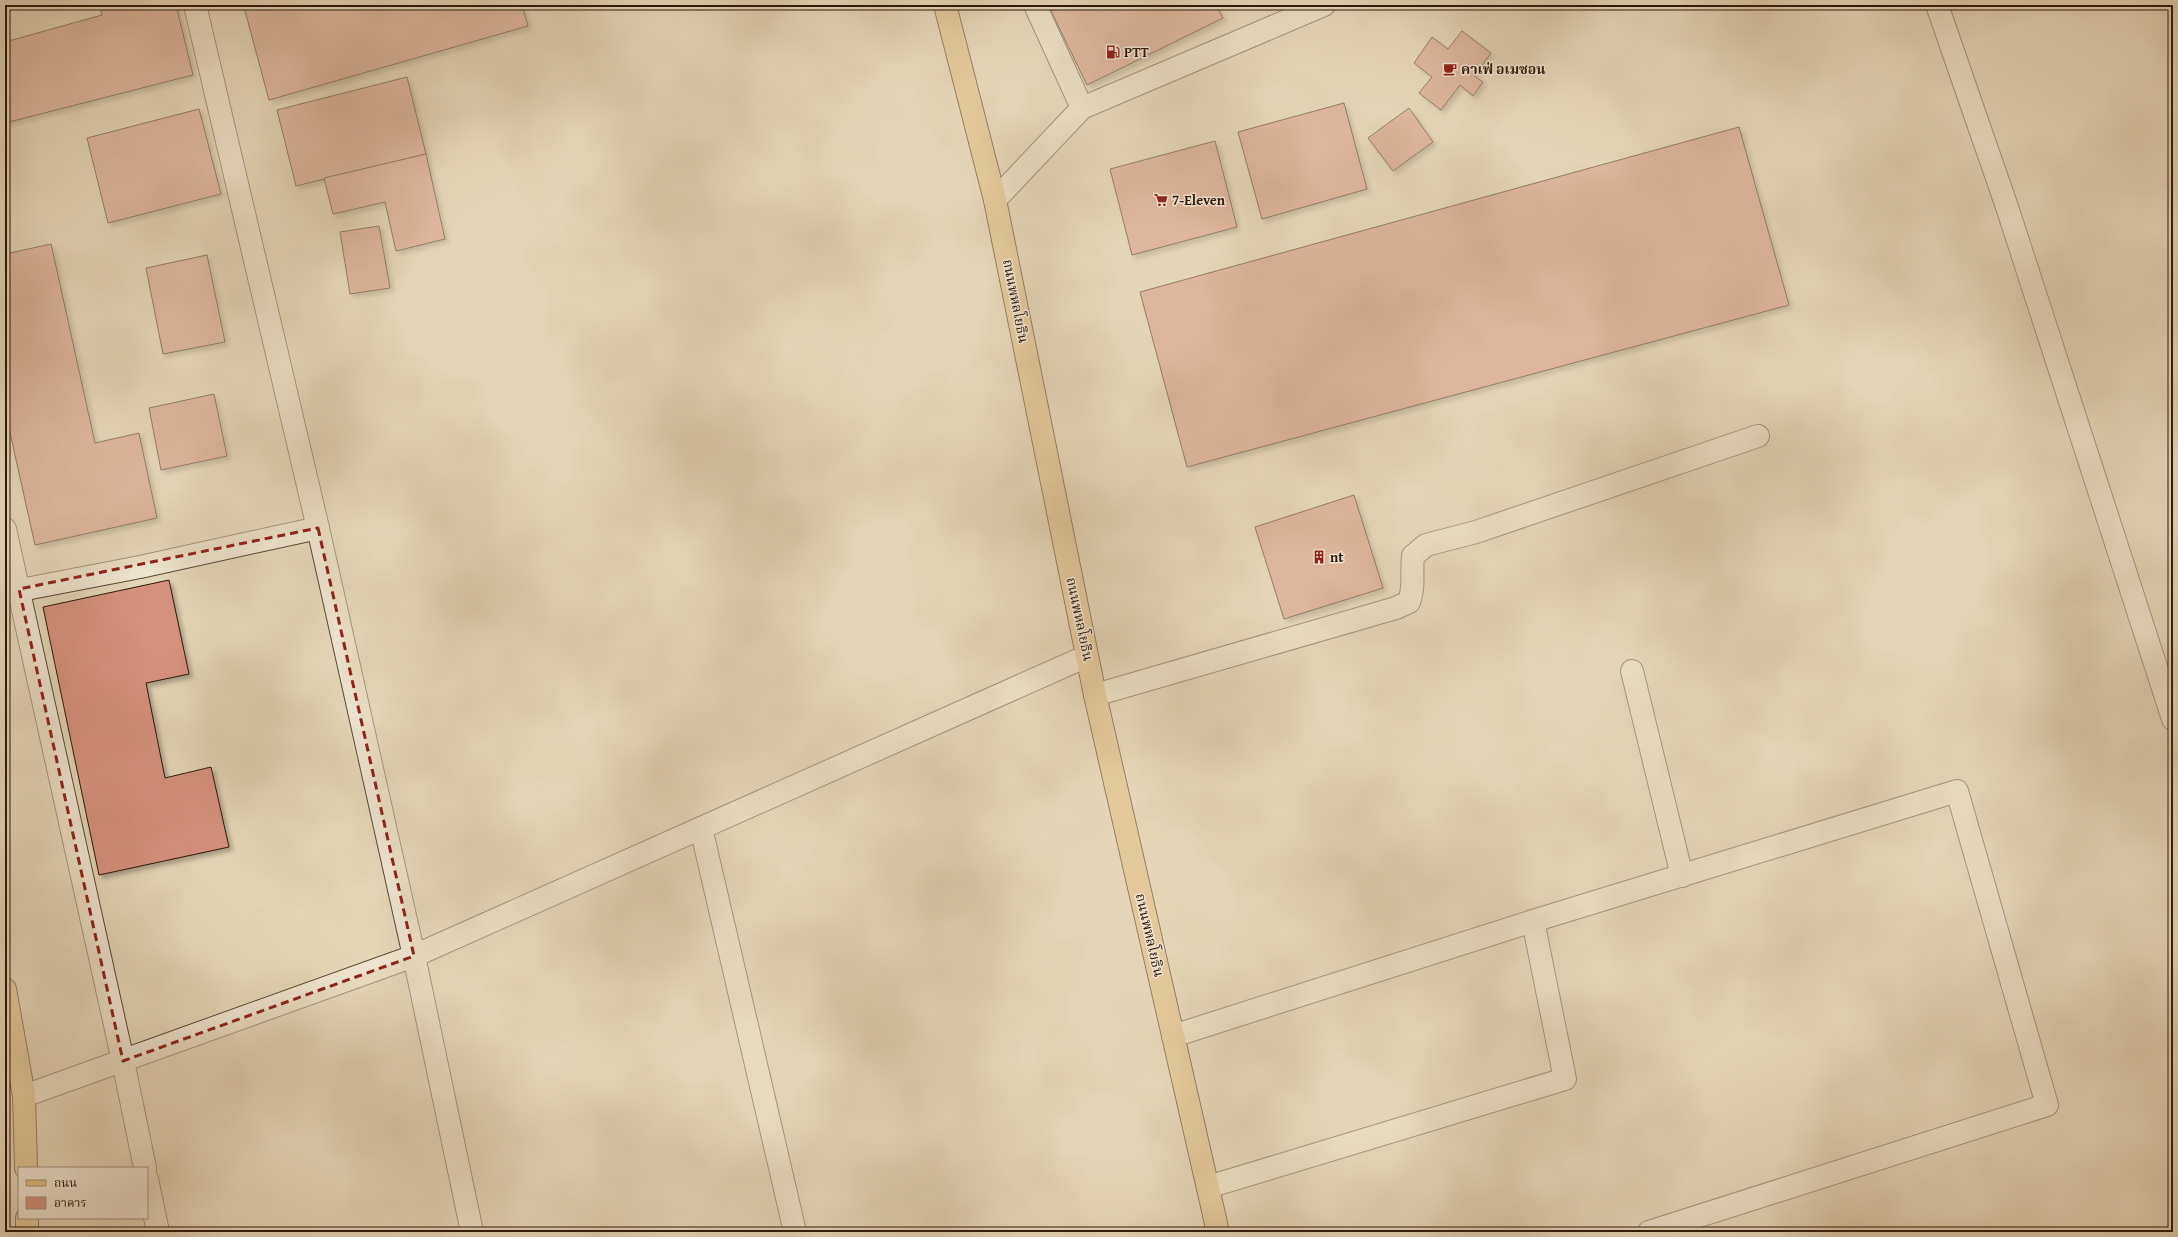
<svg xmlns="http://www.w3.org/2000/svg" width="2178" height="1237" font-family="'Gentium Book Plus','Noto Serif Thai',serif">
<defs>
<filter id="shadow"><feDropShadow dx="3.5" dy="3.5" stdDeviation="2" flood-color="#0004"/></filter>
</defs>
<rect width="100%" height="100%" fill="#e3d6b5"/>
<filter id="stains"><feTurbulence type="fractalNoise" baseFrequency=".005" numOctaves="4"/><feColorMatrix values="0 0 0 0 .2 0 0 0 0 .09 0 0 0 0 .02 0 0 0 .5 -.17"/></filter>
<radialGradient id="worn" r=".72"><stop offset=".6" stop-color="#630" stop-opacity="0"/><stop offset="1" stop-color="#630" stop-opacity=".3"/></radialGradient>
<!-- building -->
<g fill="#d6917b" stroke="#2d1808" filter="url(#shadow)">
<path d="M 99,5 L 176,5 L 193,75 L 5,123 L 5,42 L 102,15 Z"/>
<path d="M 251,5 L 522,5 L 528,26 L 269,100 L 244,7 Z"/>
<path d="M 1063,5 L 1216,5 L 1223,18 L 1087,85 L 1051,11 Z"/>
<path d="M 1462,31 L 1491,53 L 1474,76 L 1483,82 L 1473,96 L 1460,85 L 1441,110 L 1419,93 L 1432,77 L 1414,63 L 1432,37 L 1448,49 Z"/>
<path d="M 407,77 L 426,154 L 296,186 L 277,110 Z"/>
<path d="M 1344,103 L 1367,189 L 1262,219 L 1238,132 Z"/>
<path d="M 1409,108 L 1433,142 L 1393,171 L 1368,138 Z"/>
<path d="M 199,109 L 221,194 L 108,223 L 87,138 Z"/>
<path d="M 1739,127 L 1789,305 L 1187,467 L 1140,292 Z"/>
<path d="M 1215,141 L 1237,227 L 1132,255 L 1110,169 Z"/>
<path d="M 426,154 L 445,239 L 396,251 L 385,202 L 333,214 L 324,178 Z"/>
<path d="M 379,226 L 390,288 L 350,294 L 340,232 Z"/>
<path d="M 51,244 L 95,443 L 139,433 L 157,518 L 35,545 L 5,410 L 5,254 Z"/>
<path d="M 207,255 L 225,342 L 163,354 L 146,268 Z"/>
<path d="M 214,394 L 227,456 L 161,470 L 149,408 Z"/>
<path d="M 1354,495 L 1383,588 L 1284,619 L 1255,527 Z"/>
<path d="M 169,580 L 189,674 L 146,683 L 165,778 L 211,767 L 229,847 L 99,875 L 43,607 Z"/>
</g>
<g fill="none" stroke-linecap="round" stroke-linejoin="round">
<!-- minor casing -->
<g stroke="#5a4833" stroke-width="24">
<g id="minor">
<path d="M 195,5 L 318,528 L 414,956 L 472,1232"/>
<path d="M 1035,5 L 1082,108"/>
<path d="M 1937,5 L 2007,207 L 2173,719"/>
<path d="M 995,200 L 1082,108 L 1324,5"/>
<path d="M 5,529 L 123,1061 L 145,1168"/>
<path d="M 5,593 L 140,567 L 318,528"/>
<path d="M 1632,671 L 1682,876"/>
<path d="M 1095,695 L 1396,608 L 1409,602 C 1415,585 1411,574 1413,556 L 1426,545 L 1476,532 L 1758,436"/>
<path d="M 701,828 L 795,1232"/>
<path d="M 1173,1036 L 1533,921 L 1957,791 L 2047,1105 L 1649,1232"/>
<path d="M 24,1096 L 414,956 L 1087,656"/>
<path d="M 147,1179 L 158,1232"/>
<path d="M 1208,1187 L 1565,1079 L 1533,921"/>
</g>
</g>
<!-- major casing -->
<g stroke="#2d1808" stroke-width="24">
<g id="major">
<path d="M 945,5 L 995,200 L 1095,695 L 1218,1232"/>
<path d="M 5,989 L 24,1096 L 26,1168"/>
<path d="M 27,1218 L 27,1232"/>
</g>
</g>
<!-- minor -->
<use href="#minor" stroke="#ede4cf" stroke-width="22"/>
<!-- major -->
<use href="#major" stroke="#e2bb7a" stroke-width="22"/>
</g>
<!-- marked area -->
<path d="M0 0H2178V1237H0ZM 318,528 L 414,956 L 123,1061 L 19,589 Z" fill="#e3d6b5" fill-opacity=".55" fill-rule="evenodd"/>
<path fill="none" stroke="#8f2418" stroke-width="3" stroke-dasharray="8 5" stroke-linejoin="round" d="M 318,528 L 414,956 L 123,1061 L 19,589 Z"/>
<!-- icons -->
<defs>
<g id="fuel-bare" transform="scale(1.08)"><path d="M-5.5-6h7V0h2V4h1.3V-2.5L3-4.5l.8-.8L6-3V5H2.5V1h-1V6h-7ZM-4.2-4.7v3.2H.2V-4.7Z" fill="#8f2418" stroke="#ede4cf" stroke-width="2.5" paint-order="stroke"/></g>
<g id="cafe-bare" transform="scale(1.08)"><path d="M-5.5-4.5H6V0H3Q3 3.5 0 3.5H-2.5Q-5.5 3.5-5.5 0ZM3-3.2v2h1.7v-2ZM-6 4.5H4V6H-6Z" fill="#8f2418" stroke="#ede4cf" stroke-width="2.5" paint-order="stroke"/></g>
<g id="supermarket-bare" transform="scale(1.08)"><path d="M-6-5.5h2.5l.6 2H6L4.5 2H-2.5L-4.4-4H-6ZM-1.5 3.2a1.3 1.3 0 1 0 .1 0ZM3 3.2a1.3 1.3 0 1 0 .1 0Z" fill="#8f2418" stroke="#ede4cf" stroke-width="2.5" paint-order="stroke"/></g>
<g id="building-bare" transform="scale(1.08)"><path d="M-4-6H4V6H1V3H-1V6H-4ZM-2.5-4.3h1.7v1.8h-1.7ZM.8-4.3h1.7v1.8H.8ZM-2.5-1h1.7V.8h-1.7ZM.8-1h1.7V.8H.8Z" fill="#8f2418" stroke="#ede4cf" stroke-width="2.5" paint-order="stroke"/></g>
</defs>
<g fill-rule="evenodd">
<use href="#fuel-bare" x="1113" y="52"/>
<use href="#cafe-bare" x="1450" y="69"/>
<use href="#supermarket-bare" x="1161" y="200"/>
<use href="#building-bare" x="1319" y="557"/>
</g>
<g text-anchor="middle" stroke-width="3" stroke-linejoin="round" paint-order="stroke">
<!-- poi labels -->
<g font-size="14" font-weight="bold" fill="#2d1808" stroke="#ede4cf" text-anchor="start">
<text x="1124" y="57">PTT</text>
<text x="1461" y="74">คาเฟ่ อเมซอน</text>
<text x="1172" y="205">7-Eleven</text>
<text x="1330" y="562">nt</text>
</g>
<!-- street labels -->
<g font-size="14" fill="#2d1808" stroke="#ede4cf">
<text transform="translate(1016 301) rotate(79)" y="5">ถนนพหลโยธิน</text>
<text transform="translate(1080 619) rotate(78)" y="5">ถนนพหลโยธิน</text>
<text transform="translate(1150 935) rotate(77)" y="5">ถนนพหลโยธิน</text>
</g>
</g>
<!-- margin -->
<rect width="2178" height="1237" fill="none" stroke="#e3d6b5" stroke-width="20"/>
<rect x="6" y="6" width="2166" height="1225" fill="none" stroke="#2d1808" stroke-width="2"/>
<rect x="10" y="10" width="2158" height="1217" fill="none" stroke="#2d1808"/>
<!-- legend -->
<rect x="18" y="1167" width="130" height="52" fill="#ede4cf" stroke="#a0927f"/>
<rect x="26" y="1180" width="20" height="6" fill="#e2bb7a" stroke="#a0927f"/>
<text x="54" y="1187" font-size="12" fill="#2d1808">ถนน</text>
<rect x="26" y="1197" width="20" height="12" fill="#d6917b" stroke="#a0927f"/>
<text x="54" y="1207" font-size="12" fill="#2d1808">อาคาร</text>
<rect width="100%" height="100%" filter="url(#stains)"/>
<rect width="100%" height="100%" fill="url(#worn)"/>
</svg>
